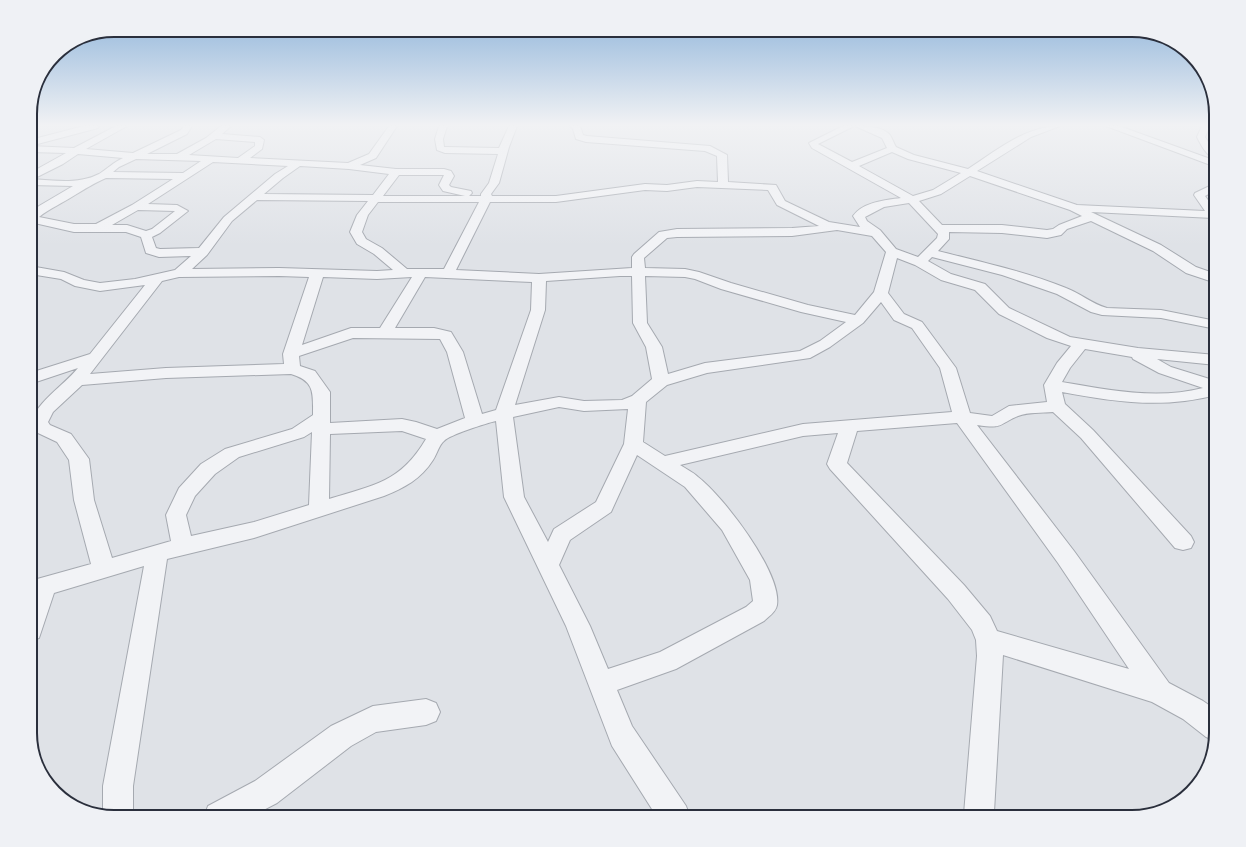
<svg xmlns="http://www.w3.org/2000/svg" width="1246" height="847" font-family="Rubik,sans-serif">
<rect width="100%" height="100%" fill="#dfe2e7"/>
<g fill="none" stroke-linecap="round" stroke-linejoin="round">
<!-- minor casing -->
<g stroke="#a5a9b0" stroke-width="2">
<g id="minor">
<path d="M 84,126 L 99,126 L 98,128 L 30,146 L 30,140 Z"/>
<path d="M 116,126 L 127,126 L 86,149 L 133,153 L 181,130 L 184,126 L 192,126 L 187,134 L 147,154 L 177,154 L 206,138 L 221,126 L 231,126 L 222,134 L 260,137 L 264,140 L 262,149 L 250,158 L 348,163 L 369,154 L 389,126 L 397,126 L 376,158 L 360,165 L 396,169 L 444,169 L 451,171 L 454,176 L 449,185 L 451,187 L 471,191 L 472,193 L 469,196 L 481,196 L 481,194 L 489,183 L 498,154 L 445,153 L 437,150 L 435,139 L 439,126 L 447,126 L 443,139 L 444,147 L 446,147 L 499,148 L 509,126 L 517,126 L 509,147 L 499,183 L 491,194 L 492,196 L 556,196 L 645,184 L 667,185 L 697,181 L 718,182 L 717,156 L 705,151 L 586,142 L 576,139 L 573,129 L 570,126 L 580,126 L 583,135 L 587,136 L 710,146 L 727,155 L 728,182 L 776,185 L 785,201 L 829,222 L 860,227 L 853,216 C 863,202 885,200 901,198 L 812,148 L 809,143 L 843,126 L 854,126 L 818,144 L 852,162 L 887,148 L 882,138 L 855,126 C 866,126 882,126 890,135 C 892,138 894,144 896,147 L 914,155 L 968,169 C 996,151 1025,126 1060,126 L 1031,137 L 977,171 L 1077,205 L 1205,211 L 1194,195 L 1195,193 L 1216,183 L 1216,190 L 1205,196 L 1216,211 L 1216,218 L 1213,218 L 1091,212 L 1161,245 L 1196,267 L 1216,274 L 1216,283 L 1186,273 L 1153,251 L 1091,221 L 1067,229 L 1061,235 L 1047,238 L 1002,233 L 949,232 L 949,239 L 938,251 C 981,262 1024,271 1066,288 C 1080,293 1092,304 1107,308 L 1161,310 L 1216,321 L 1216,329 L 1161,318 L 1102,315 L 1091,312 L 1057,294 L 1002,275 L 932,257 L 928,261 L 951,274 L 985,284 L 1009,308 L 1070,337 L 1138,348 L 1216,355 L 1216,365 L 1157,359 L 1171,367 L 1216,381 L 1216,395 C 1163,409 1115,402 1062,392 L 1065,404 L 1093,430 L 1191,536 L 1194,542 L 1191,548 L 1183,550 L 1175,548 L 1081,438 L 1053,412 C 1043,413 1028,412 1018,416 C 997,425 1004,429 977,425 L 1074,551 L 1169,683 L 1203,701 L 1216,710 L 1216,733 L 1214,740 L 1206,737 L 1183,719 L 1152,702 L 1003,655 L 994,812 L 996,817 L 965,817 L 964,814 L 977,656 L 976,640 L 972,630 L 948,599 L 830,469 L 827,464 L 838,433 L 803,436 L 680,465 C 686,469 693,472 698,477 C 723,496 782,573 777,605 C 776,612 768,617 764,621 L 676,669 L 617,690 L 632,726 L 686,806 L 690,817 L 657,817 L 612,746 L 566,626 L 504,497 L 496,421 C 487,423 449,435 444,441 C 439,445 437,454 433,460 C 421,479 404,488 384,496 L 254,538 L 167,559 L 133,786 L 133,817 L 114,817 L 103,813 L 103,786 L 144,566 L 54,593 L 39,638 L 30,641 L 30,581 L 91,564 L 74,500 L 69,460 L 57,442 L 38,433 L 30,423 C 39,400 62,387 78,368 L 30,384 L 30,373 L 90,354 L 145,285 L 100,291 L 75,286 L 61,279 L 30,274 L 30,266 L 64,272 L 84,280 L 100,283 L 135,279 L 175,270 L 191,256 L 159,257 L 146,253 L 141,237 L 126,232 L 74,232 L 30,222 L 30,213 L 39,206 L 73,186 L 30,185 L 30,173 L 66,153 L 30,152 L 30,146 L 74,148 ZM 216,139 L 255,142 L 255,146 L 238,158 L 189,155 ZM 892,152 L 908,159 L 961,173 L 933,190 L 913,196 L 859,166 ZM 78,154 L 123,158 C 114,162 107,169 99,174 C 80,184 55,181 33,179 L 63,164 ZM 136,159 L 201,161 L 183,173 L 113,172 L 119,167 ZM 213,162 L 288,166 L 275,174 L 224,217 L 199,248 L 160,249 L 156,248 L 152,237 L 160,233 L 188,211 L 177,205 L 148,204 ZM 300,166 L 349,169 L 389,174 L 373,195 L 264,194 L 283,178 ZM 399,175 L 444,175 L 439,185 L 443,191 L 465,196 L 383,196 ZM 970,176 L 1070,210 L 1082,216 L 1059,225 L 1053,229 L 1047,230 L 1002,225 L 942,225 L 919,201 L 941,194 ZM 106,178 L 173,179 L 132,205 L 96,224 L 74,224 L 39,217 C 50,208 63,203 75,195 C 85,189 94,183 106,178 ZM 697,187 L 768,190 L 777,205 L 819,226 L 792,228 L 677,229 L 659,232 L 634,254 L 632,257 L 632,268 L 539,274 L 456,270 L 490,202 L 556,202 L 645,190 L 667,191 ZM 257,200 L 368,201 L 357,215 L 350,232 L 357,244 L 374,254 L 393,270 L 377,271 L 279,268 L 192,269 L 207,255 L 232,221 ZM 378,202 L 479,202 L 444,269 L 407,269 L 382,248 L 366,239 L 362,232 L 368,215 ZM 909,203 L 938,234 L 937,238 L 918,257 L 896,249 L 880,230 L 867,221 L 865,217 L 884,207 ZM 138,210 L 175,211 L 152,229 L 146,231 L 127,225 L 112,225 ZM 837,230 L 872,236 L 886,252 L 874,292 L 855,315 L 808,305 L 731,283 L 699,272 L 685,269 L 645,268 L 644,258 L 667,238 L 677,237 L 792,236 ZM 897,258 L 915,265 L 941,280 L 975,290 L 999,314 L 1047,338 L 1071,346 L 1057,363 L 1044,385 L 1047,402 L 1009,406 L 992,416 L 970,413 L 956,368 L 922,322 L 904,314 L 888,293 ZM 279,276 L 309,277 L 283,354 L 284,364 L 166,368 L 90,374 L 162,281 L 179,277 ZM 620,276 L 632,276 L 633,323 L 646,347 L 652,379 L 632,396 L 622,400 L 584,401 L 559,397 L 515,405 L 545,310 L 546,281 ZM 645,276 L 685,277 L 695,279 L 721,289 L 801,312 L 846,322 L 820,341 L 800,351 L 705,363 L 668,374 L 662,347 L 647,323 ZM 323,277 L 377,279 L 412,277 L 380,328 L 351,328 L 302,345 ZM 425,277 L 532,282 L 531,310 L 496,410 L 482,414 L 463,352 L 451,332 L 434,328 L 395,328 ZM 881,302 L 894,320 L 912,328 L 940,368 L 952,412 L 803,424 L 665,456 L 643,442 L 646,402 L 667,385 L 707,373 L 810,358 L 830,347 L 863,323 ZM 353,338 L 440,339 L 447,352 L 465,418 L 437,429 L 416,422 L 402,419 L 330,423 L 330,392 L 315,371 L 300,366 L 299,356 ZM 1085,349 L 1132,357 L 1133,359 L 1159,373 L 1203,388 C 1157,400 1108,390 1062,382 L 1070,368 ZM 291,374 C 315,381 313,393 313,415 L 292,429 L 225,449 L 201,464 L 179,488 L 166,515 L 171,541 L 112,558 L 94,500 L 89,459 L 71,434 L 50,425 L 48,422 L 53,412 L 82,385 L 166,378 ZM 559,407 L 584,411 L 628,409 L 624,444 L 596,502 L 554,529 L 548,542 L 524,497 L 513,417 ZM 957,423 L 1058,563 L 1129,669 L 997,631 L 990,616 L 964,585 L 847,463 L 857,431 ZM 402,431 L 426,439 C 401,482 374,485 329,499 L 330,434 ZM 312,432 L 309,505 L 254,522 L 191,536 L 186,515 L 195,496 L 215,474 L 239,457 L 304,437 ZM 637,455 L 685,487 L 722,530 L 750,580 L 753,601 L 746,607 L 660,652 L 608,669 L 590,626 L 559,565 L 570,540 L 611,512 Z"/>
<path d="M 1106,126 L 1119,126 L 1216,161 L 1216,167 Z"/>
<path d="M 1202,126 L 1210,126 L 1205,137 L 1210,145 L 1216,151 L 1216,159 C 1207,157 1201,145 1197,137 Z"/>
<path d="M 426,699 L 436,703 L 440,712 L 436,721 L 426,725 L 376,732 L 351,746 L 277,803 L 250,817 L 204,817 L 208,806 L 255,781 L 331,726 L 373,706 Z"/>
</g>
</g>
<!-- minor -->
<use href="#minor" fill="#f2f3f6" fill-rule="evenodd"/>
</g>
<!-- sky -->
<linearGradient id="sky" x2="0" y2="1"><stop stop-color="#8ab1d9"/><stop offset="0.51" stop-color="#f1f2f4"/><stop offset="1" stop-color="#f1f2f4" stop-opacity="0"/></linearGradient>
<rect width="1246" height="245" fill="url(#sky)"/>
<!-- crop -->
<path d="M0 0H1246V847H0ZM114 37H1132A77 77 0 0 1 1209 114V733A77 77 0 0 1 1132 810H114A77 77 0 0 1 37 733V114A77 77 0 0 1 114 37Z" fill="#eff1f5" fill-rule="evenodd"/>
<path fill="none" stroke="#2a2f3c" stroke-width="2" d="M114 37H1132A77 77 0 0 1 1209 114V733A77 77 0 0 1 1132 810H114A77 77 0 0 1 37 733V114A77 77 0 0 1 114 37Z"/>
</svg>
